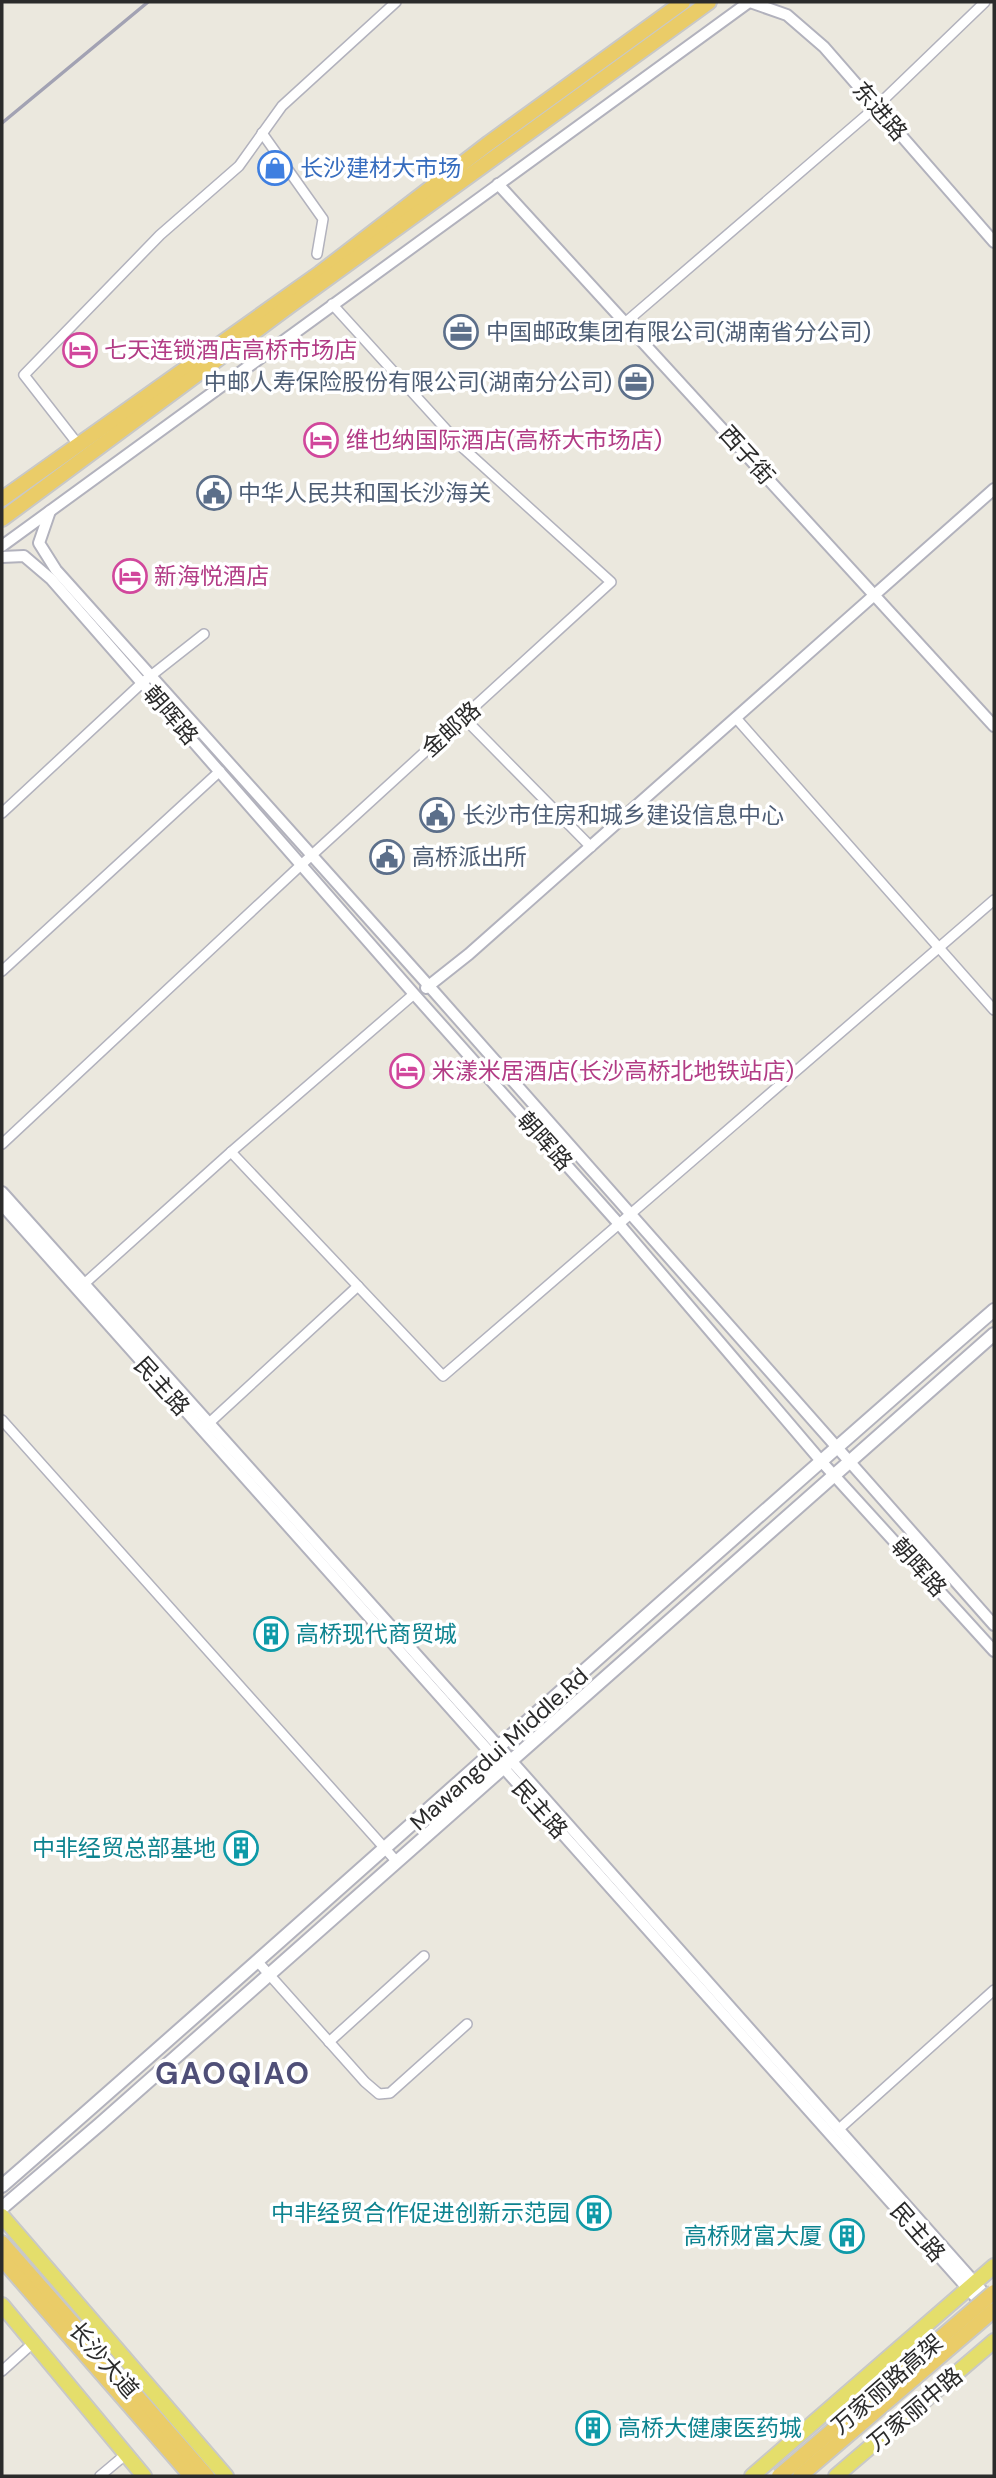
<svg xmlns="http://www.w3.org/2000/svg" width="996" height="2478" font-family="'DM Sans','Noto Sans SC',sans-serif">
<rect width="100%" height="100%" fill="#ebe8de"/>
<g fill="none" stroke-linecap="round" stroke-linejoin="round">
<!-- minor casing -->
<g stroke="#b2b2bd" stroke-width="12">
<g id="minor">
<path d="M 262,133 L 323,219 L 317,254"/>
<path d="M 626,322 L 876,107 L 985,2"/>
<path d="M 77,443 L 24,375 L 160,235 L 239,166 L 282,106 L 396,2"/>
<path d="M 464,718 L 591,847"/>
<path d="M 736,718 L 994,1010"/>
<path d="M 2,813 L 143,682 L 204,634"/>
<path d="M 2,971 L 220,771"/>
<path d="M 2,1144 L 301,865 L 611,582 L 462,447 L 332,304"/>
<path d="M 231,1152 L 443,1376 L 994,900"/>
<path d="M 84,1284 L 231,1152 L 414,994"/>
<path d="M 2,1420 L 397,1862"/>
<path d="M 208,1424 L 358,1286"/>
<path d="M 258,1962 L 365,2082 L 379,2094 L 390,2093 L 467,2024"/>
<path d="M 329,2042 L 424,1956"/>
<path d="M 839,2129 L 994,1990"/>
<path d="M 2,2371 L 33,2343"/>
<path d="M 100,2476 L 125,2455"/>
</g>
</g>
<!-- tertiary casing -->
<g stroke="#b2b2bd" stroke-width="14">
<g id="tertiary">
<path d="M 750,2 L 787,15 L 824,47 L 994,242"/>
<path d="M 498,184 L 994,726"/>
<path d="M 50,511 L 39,543 L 56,570 L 429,986 L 994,1625"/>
<path d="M 2,546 L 749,2"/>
<path d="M 2,557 L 24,556 L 51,579 L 414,994 L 619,1224 L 821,1461 L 994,1651"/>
<path d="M 426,988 L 469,954 L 994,489"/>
<path d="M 2,1192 L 500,1748 L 992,2302"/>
<path d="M 2,1205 L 985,2308"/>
</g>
</g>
<!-- secondary casing -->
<g stroke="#b2b2bd" stroke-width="16">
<g id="secondary">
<path d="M 2,2186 C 334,1896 661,1599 994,1310"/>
<path d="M 2,2208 L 100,2124 L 994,1334"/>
</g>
</g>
<!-- primary casing -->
<g stroke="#c8c8c8" stroke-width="18">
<g id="primary">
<path d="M 2,2216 L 226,2476"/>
<path d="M 2,2305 L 144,2476"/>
<path d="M 752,2476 L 994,2266"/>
<path d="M 836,2476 L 994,2341"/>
</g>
</g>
<!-- trunk casing -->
<g stroke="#c8c8c8" stroke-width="18">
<g id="trunk">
<path d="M 2,499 L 320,273 L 489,143 L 683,2"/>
<path d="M 2,519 L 288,307 L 709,2"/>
<path d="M 2,2243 L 207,2476"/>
<path d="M 2,2259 L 191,2476"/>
</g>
</g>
<!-- minor -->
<use href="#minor" stroke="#fff" stroke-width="9"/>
<!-- tertiary -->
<use href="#tertiary" stroke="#fff" stroke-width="10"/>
<!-- secondary -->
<use href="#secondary" stroke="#fff" stroke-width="12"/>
<!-- primary -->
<use href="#primary" stroke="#e4de6b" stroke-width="14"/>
<!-- trunk -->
<use href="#trunk" stroke="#eacc68" stroke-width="14"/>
<!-- rail -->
<path stroke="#a2a2b3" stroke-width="3.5" d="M 2,123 L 148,2"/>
<!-- trunk-bridge casing -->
<g stroke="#c8c8c8" stroke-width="18" stroke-linecap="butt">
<g id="trunk-bridge">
<path d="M 779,2476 L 994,2292"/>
<path d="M 800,2476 L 994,2310"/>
</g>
</g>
<!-- trunk-bridge -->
<use href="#trunk-bridge" stroke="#eacc68" stroke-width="14"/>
</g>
<!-- icons -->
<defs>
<g id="shop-ring" transform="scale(1.75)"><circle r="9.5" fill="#fff" stroke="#3f7fe0" stroke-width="1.5"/><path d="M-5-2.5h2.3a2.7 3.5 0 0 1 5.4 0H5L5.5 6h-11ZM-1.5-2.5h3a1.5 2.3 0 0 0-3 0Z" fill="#3f7fe0"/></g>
<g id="office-ring" transform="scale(1.75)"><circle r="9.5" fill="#fff" stroke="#5c6f8a" stroke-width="1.5"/><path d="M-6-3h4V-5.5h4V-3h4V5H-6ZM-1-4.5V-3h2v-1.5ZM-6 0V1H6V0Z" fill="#5c6f8a"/></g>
<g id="hotel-ring" transform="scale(1.75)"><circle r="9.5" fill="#fff" stroke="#d1479c" stroke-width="1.5"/><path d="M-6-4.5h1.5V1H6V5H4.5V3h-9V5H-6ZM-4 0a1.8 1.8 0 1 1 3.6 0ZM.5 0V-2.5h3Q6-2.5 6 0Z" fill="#d1479c"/></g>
<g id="civic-ring" transform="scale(1.75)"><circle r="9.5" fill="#fff" stroke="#5c6f8a" stroke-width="1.5"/><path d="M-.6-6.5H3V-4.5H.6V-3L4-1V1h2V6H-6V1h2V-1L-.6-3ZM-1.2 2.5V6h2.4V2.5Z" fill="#5c6f8a"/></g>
<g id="building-ring" transform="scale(1.75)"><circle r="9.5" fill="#fff" stroke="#0f9aa8" stroke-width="1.5"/><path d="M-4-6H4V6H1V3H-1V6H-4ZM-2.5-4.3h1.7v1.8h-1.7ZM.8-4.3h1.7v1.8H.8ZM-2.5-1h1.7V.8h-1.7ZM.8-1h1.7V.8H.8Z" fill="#0f9aa8"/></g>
</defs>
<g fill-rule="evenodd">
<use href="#shop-ring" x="275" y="168"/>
<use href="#office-ring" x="461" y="332"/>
<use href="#hotel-ring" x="80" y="350"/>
<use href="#office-ring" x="636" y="382"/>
<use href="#hotel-ring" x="321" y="440"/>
<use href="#civic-ring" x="214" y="493"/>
<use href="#hotel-ring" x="130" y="576"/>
<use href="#civic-ring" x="437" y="815"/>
<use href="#civic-ring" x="387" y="857"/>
<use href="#hotel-ring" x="407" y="1071"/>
<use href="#building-ring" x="271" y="1634"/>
<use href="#building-ring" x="241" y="1848"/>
<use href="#building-ring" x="594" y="2213"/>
<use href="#building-ring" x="847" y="2236"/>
<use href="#building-ring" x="593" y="2428"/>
</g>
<g text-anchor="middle" stroke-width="7" stroke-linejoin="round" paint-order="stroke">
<!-- street labels -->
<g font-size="23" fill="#2b2b2b" stroke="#fff">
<text transform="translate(880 111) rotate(49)" y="8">东进路</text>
<text transform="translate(747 455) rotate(48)" y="8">西子街</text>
<text transform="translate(171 715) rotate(49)" y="8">朝晖路</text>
<text transform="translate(451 729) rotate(-42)" y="8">金邮路</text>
<text transform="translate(545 1141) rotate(48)" y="8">朝晖路</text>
<text transform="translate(162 1386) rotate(48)" y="8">民主路</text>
<text transform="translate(919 1567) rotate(48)" y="8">朝晖路</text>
<text transform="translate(499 1749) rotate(-42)" y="8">Mawangdui Middle.Rd</text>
<text transform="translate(540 1809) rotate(48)" y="8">民主路</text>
<text transform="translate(918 2232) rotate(49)" y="8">民主路</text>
<text transform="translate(104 2360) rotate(49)" y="8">长沙大道</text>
<text transform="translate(887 2384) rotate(-41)" y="8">万家丽路高架</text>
<text transform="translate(915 2409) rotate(-40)" y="8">万家丽中路</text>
</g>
<!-- shop labels -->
<g font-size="23" fill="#366cbe" stroke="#fff" text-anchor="start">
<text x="300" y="176">长沙建材大市场</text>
</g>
<!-- service labels -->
<g font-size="23" fill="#4e5e75" stroke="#fff" text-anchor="start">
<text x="486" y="340">中国邮政集团有限公司(湖南省分公司)</text>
<text x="612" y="390" text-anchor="end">中邮人寿保险股份有限公司(湖南分公司)</text>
<text x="238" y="501">中华人民共和国长沙海关</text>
<text x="462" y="823">长沙市住房和城乡建设信息中心</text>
<text x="412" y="865">高桥派出所</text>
</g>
<!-- hotel labels -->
<g font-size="23" fill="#b23c85" stroke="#fff" text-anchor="start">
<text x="104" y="358">七天连锁酒店高桥市场店</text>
<text x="346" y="448">维也纳国际酒店(高桥大市场店)</text>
<text x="154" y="584">新海悦酒店</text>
<text x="432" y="1079">米漾米居酒店(长沙高桥北地铁站店)</text>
</g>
<!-- culture labels -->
<g font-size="23" fill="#0d838f" stroke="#fff" text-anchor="end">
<text x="296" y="1642" text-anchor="start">高桥现代商贸城</text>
<text x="216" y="1856">中非经贸总部基地</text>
<text x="570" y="2221">中非经贸合作促进创新示范园</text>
<text x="822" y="2244">高桥财富大厦</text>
<text x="618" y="2436" text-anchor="start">高桥大健康医药城</text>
</g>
<!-- district labels -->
<g font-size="30" font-weight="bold" letter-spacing="2" fill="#4f4f78" stroke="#fff">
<text x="233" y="2084">GAOQIAO</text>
</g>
</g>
<!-- border -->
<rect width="996" height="2478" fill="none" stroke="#2b2b2b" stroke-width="7"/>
</svg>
